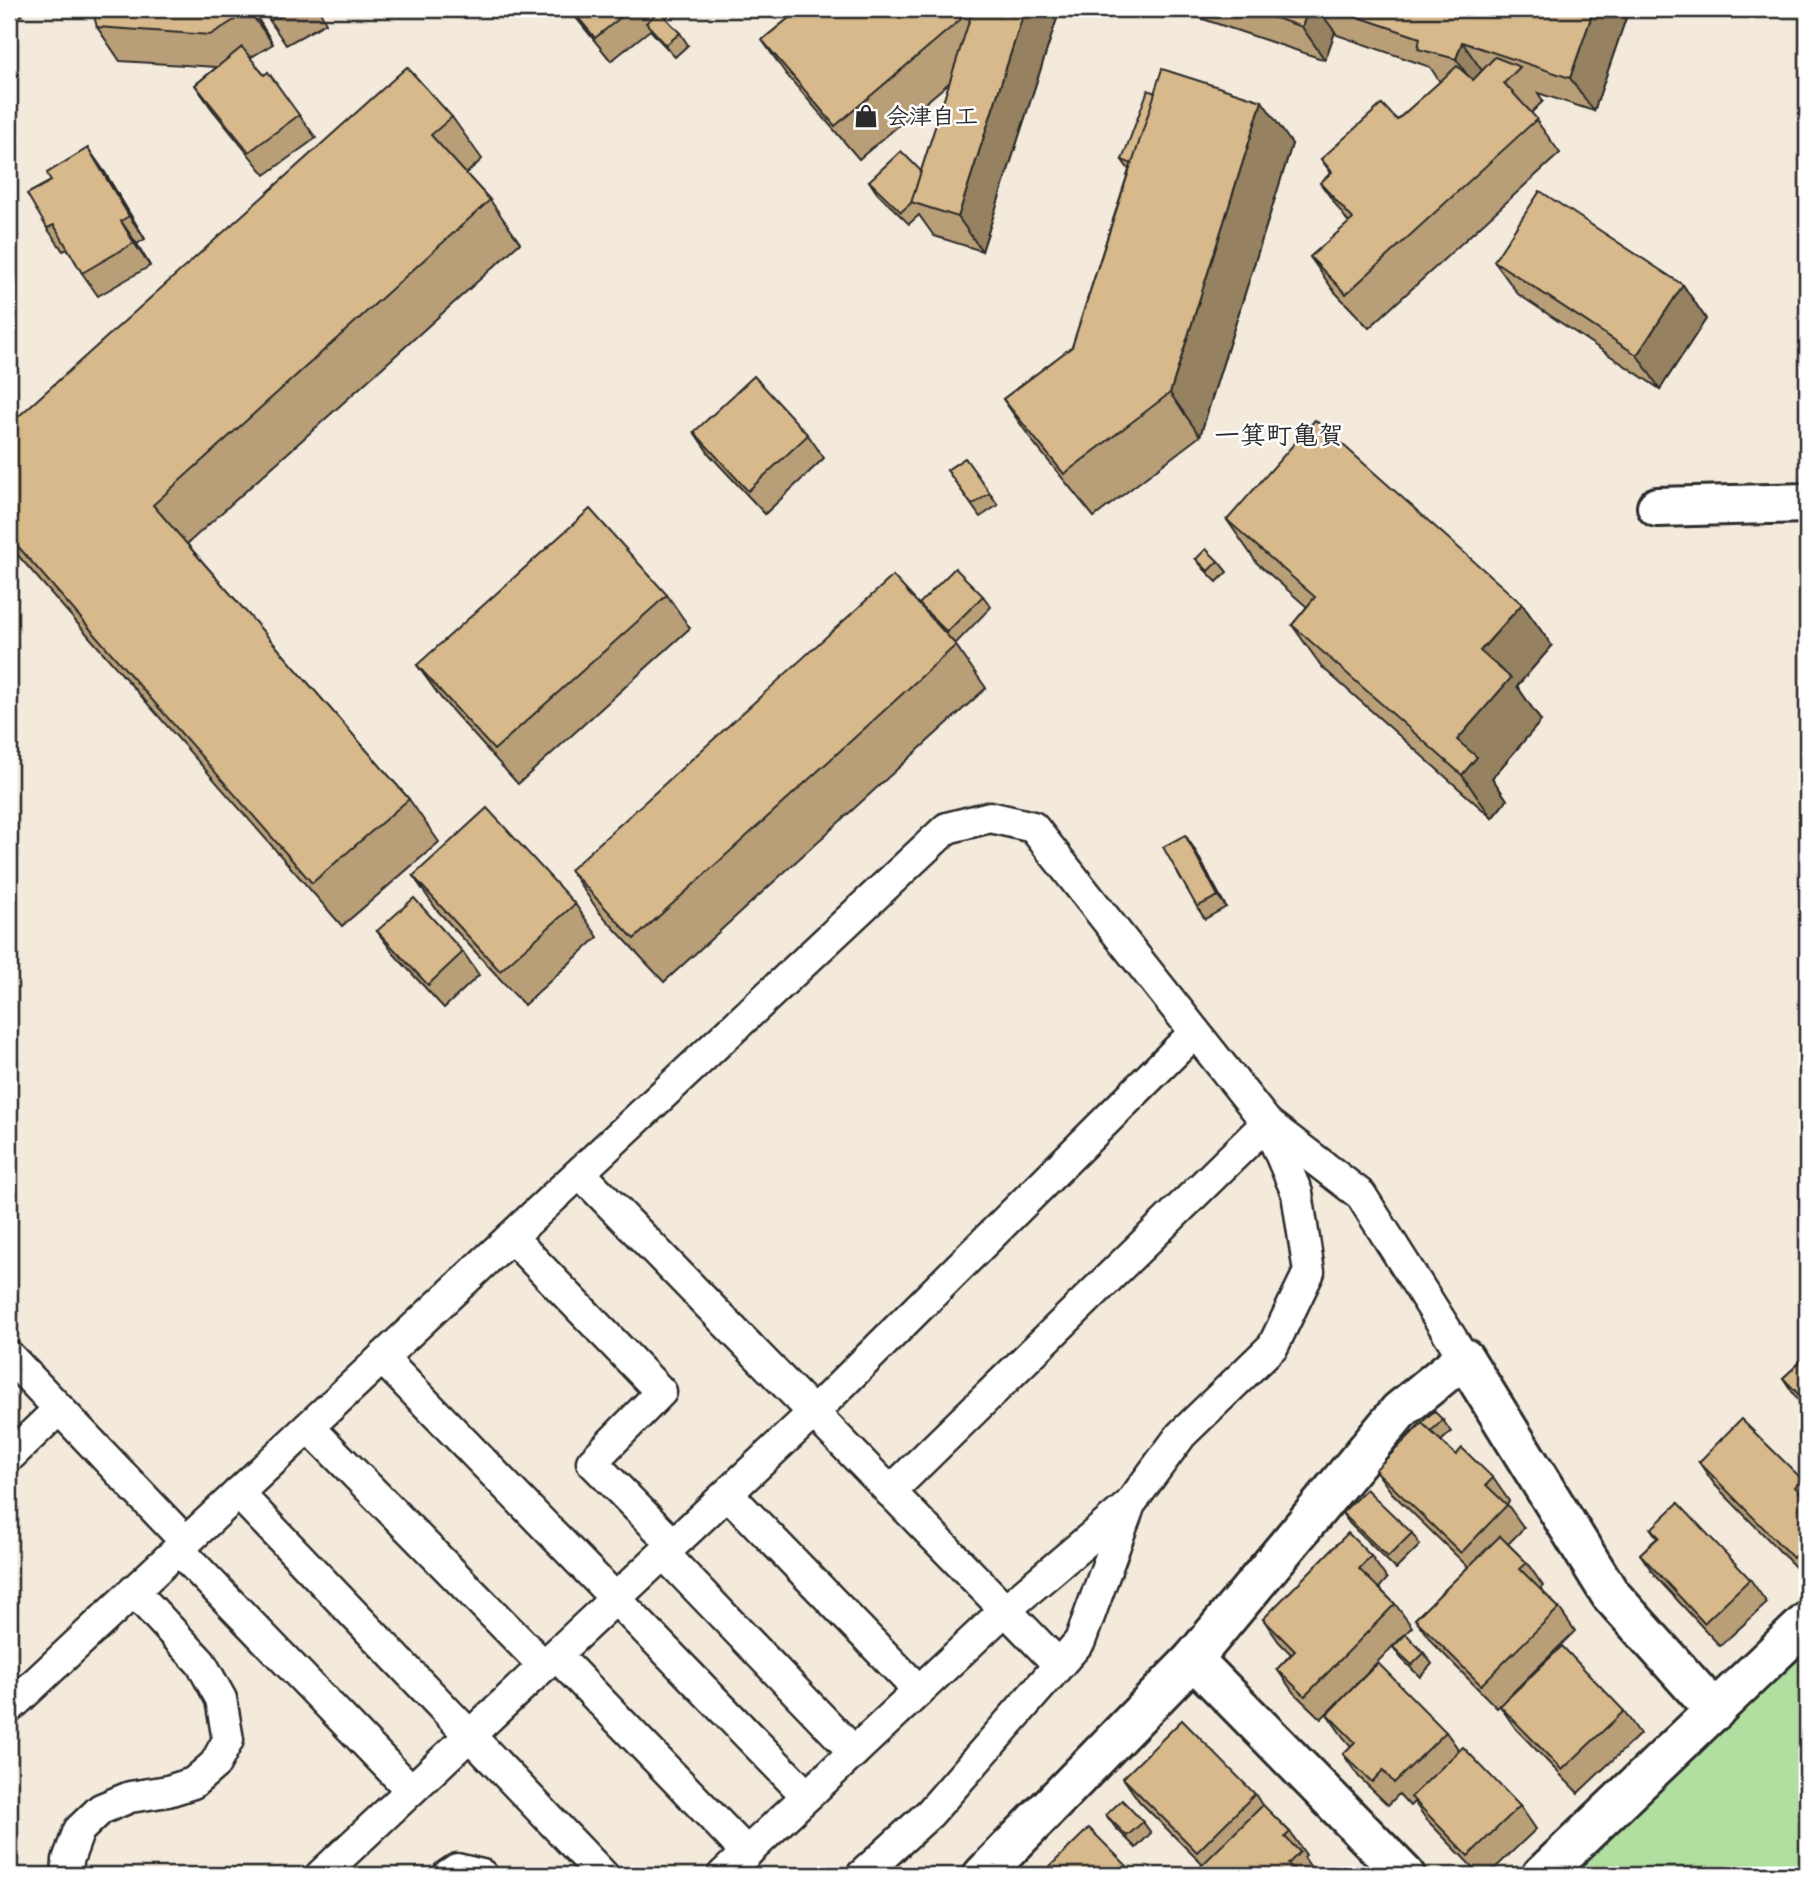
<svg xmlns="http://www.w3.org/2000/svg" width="1816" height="1884" font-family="Sriracha,'Klee One',sans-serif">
<rect width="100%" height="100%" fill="#f3eadc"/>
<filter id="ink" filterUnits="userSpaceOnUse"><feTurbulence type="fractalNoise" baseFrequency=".0143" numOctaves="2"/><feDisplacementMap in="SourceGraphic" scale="14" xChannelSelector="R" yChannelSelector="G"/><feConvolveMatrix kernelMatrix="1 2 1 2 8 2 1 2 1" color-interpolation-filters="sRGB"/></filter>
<g filter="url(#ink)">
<!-- green -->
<path fill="#b0df9f" stroke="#6e8565" stroke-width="2" d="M 1807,1641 L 1807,1875 L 1560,1875 Z"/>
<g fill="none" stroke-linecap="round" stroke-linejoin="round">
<!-- service casing -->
<g stroke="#2b2b2b" stroke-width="35">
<g id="service">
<path d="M 580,1173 L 1059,1665"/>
<path d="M 511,1237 L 661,1392 L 592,1462 L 673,1544"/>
<path d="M 9,1356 L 186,1542"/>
<path d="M 382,1358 L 807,1796"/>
<path d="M 309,1427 L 544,1666"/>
<path d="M 9,1457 L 59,1409"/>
<path d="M 890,1492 L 1267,1123 L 1361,1195 L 1464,1358"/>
<path d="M 238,1493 L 603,1875"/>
<path d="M 728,1494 L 919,1691"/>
<path d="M 178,1549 L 411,1790"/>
<path d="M 664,1554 L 854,1752"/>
<path d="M 556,1655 L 747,1853"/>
<path d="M 9,1708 L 947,828 L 990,817 L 1033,827 L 1267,1123 L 1297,1193 L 1309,1272 L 1273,1346 L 1181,1435 L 1130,1504 L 1080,1641 L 930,1813 L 862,1875"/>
<path d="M 67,1875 L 68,1860 L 79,1830 L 101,1809 L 130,1797 L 168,1791 L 193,1783 L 215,1764 L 228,1740 L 221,1699 L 201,1663 L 134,1591"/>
<path d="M 321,1875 L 813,1413 L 1195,1032"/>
<path d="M 448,1875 L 457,1869 L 482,1875"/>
<path d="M 723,1875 L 1005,1610 L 1129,1505"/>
</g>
</g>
<!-- minor casing -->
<g stroke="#2b2b2b" stroke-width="44">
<g id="minor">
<path d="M 1657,507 L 1807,503"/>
<path d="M 1193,1659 L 1405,1875"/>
<path d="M 983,1875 L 1193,1659 L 1399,1411 L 1464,1358 L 1610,1594 L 1715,1711"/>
<path d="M 1542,1875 L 1807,1622"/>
</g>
</g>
<!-- service -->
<use href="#service" stroke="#fff" stroke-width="30"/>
<!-- minor -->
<use href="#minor" stroke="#fff" stroke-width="38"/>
</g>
<!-- wall -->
<g fill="#b99f78" stroke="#2b2b2b" stroke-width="2">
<path d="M 9,9 L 19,9 L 22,15 L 9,21 Z"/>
<path d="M 252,9 L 273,44 L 250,58 L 264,75 L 299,115 L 316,138 L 265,175 L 211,108 L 195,85 L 217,67 L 120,61 L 97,27 Z"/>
<path d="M 263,9 L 319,9 L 326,23 L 286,45 L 270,21 Z"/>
<path d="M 569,9 L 665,9 L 669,15 L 665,18 L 680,33 L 688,45 L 675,57 L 650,30 L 611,61 Z"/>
<path d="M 800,9 L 1060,9 L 982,251 L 934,236 L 919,215 L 909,224 L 877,193 L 869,181 L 921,171 L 950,82 L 859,159 L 786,74 L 762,40 Z"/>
<path d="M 1173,9 L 1629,9 L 1594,111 L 1538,93 L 1543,101 L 1531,113 L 1560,153 L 1369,328 L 1334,291 L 1310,257 L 1349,223 L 1320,183 L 1331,173 L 1321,159 L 1397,120 L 1440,82 L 1430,67 L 1337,35 L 1335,32 L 1325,60 Z"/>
<path d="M 452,117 L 482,159 L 466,174 L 490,200 L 520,243 L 187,544 L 409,799 L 439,842 L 342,926 L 9,545 L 9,425 Z"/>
<path d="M 1292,144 L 1200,436 L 1094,517 L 1033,442 L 1003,399 L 1072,347 L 1129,170 L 1122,160 Z"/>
<path d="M 104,171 L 145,239 L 137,244 L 150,266 L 98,296 L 82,273 L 68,249 L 63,251 L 47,228 Z"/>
<path d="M 1494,261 L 1683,285 L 1706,319 L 1660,389 L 1518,294 Z"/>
<path d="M 694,432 L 808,435 L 824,458 L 765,514 L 710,455 Z"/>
<path d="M 965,458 L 998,505 L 980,517 L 947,470 Z"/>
<path d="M 1227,520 L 1522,604 L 1552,646 L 1517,686 L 1541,721 L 1492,778 L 1507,800 L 1492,818 L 1322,667 L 1292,625 L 1307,607 L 1257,563 Z"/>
<path d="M 1196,559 L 1218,561 L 1227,572 L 1217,582 L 1205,570 Z"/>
<path d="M 667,595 L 690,628 L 518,784 L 441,698 L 417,665 Z"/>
<path d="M 983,596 L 991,607 L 955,644 L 986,688 L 664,982 L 600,913 L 570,870 L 919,605 Z"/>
<path d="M 1185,835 L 1193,847 L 1226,907 L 1205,919 L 1197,907 Z"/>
<path d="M 413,876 L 575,904 L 598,937 L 524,1005 L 437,910 Z"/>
<path d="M 377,931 L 463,952 L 479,975 L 444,1008 L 394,954 Z"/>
<path d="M 1807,1356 L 1807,1410 L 1799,1402 L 1783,1378 Z"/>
<path d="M 1443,1420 L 1451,1432 L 1441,1441 L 1456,1455 L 1493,1478 L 1509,1501 L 1507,1504 L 1524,1528 L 1508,1544 L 1527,1563 L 1543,1586 L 1540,1589 L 1559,1608 L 1575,1631 L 1497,1708 L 1432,1642 L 1415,1619 L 1468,1567 L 1392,1493 L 1375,1470 Z"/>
<path d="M 1699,1462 L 1802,1479 L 1807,1486 L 1807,1579 L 1715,1485 Z"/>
<path d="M 1342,1513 L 1412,1533 L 1420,1545 L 1396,1569 L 1350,1524 Z"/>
<path d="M 1651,1529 L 1750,1579 L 1767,1603 L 1720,1646 L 1656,1577 L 1640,1554 L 1657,1538 Z"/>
<path d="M 1371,1556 L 1387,1579 L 1379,1588 L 1395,1604 L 1412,1627 L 1321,1719 L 1293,1692 L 1277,1669 L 1291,1654 L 1279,1642 L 1263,1619 Z"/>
<path d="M 1393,1647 L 1424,1653 L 1432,1664 L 1420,1677 L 1401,1658 Z"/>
<path d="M 1500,1706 L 1624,1711 L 1640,1734 L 1578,1793 L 1516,1729 Z"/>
<path d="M 1327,1714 L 1446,1732 L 1459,1750 L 1520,1806 L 1536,1829 L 1488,1875 L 1480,1875 L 1427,1820 L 1414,1802 L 1410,1806 L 1399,1794 L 1388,1805 L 1359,1777 L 1343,1754 L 1351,1746 L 1343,1737 Z"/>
<path d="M 1123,1778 L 1255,1794 L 1262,1805 L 1290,1832 L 1306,1855 L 1304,1857 L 1316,1875 L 1207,1875 L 1201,1866 L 1203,1865 L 1139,1801 Z"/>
<path d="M 1106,1815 L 1143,1822 L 1151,1833 L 1136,1848 L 1115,1827 Z"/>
</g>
<!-- shaded-wall -->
<g fill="#968261" stroke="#2b2b2b" stroke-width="2">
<path d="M 248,9 L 252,9 L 273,44 L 249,11 Z"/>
<path d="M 1025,9 L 1060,9 L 982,251 L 958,217 Z"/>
<path d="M 1308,9 L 1318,9 L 1335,32 L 1325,60 L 1302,27 Z"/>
<path d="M 1594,9 L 1629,9 L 1594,111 L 1570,78 Z"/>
<path d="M 1462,42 L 1485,75 L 1479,92 L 1456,59 Z"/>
<path d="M 1262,101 L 1292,144 L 1200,436 L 1170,393 Z"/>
<path d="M 88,148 L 104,171 L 145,239 L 129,216 Z"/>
<path d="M 121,221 L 137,244 L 150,266 L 134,243 Z"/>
<path d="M 1683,285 L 1706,319 L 1660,389 L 1637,355 Z"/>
<path d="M 1522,604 L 1552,646 L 1517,686 L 1541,721 L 1492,778 L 1507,800 L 1492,818 L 1462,775 L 1457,740 L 1480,651 Z"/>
<path d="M 1185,835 L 1193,847 L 1226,907 L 1218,896 Z"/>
</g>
<!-- building -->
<g fill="#d7b98b" stroke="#2b2b2b" stroke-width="2">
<path d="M 92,9 L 248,9 L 249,11 L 210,35 L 97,27 Z"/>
<path d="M 263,9 L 294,9 L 270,21 Z"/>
<path d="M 571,9 L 631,9 L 595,38 Z"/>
<path d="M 800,9 L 962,9 L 967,14 L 835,126 L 762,40 Z"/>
<path d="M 973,9 L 1025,9 L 958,217 L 911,202 Z"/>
<path d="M 1249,9 L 1308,9 L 1302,27 Z"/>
<path d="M 1335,9 L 1594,9 L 1570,78 L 1462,42 L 1456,59 L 1418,49 L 1420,38 Z"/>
<path d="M 659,11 L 680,33 L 666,45 L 646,23 Z"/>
<path d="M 242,47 L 264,75 L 268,72 L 299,115 L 249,152 L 195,85 Z"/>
<path d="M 1495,57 L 1520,67 L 1504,83 L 1537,119 L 1346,294 L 1310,257 L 1353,219 L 1320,183 L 1332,172 L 1321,159 L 1382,104 L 1397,120 L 1457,66 L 1473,80 Z"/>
<path d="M 407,67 L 452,117 L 431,135 L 490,200 L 153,505 L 409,799 L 312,883 L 9,536 L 9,425 Z"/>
<path d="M 1162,69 L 1262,101 L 1170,393 L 1064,474 L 1003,399 L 1072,347 Z"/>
<path d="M 1148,90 L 1155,93 L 1132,164 L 1122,160 Z"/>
<path d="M 88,148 L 129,216 L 121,221 L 134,243 L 82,273 L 54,225 L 47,228 L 27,194 L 51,181 L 47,173 Z"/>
<path d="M 901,151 L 921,171 L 911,203 L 901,212 L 869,181 Z"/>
<path d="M 1540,191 L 1683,285 L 1637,355 L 1494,261 Z"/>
<path d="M 754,376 L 808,435 L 748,491 L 694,432 Z"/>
<path d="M 1315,420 L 1522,604 L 1480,651 L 1511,678 L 1457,740 L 1477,757 L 1462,775 L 1292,625 L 1315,597 L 1227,520 Z"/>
<path d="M 965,458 L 990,493 L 972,505 L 947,470 Z"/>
<path d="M 590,509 L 667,595 L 494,750 L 417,665 Z"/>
<path d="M 1206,549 L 1218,561 L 1208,571 L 1196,559 Z"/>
<path d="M 955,568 L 983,596 L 947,632 L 919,604 Z"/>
<path d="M 893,576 L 956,645 L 634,939 L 570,870 Z"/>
<path d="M 487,808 L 575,904 L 500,971 L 413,876 Z"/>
<path d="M 1185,835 L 1218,896 L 1197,907 L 1163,847 Z"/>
<path d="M 414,898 L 463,952 L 428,985 L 377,931 Z"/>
<path d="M 1807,1356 L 1807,1403 L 1783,1378 Z"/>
<path d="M 1434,1411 L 1443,1420 L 1431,1431 L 1422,1423 L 1405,1440 L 1404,1439 Z"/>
<path d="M 1741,1419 L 1802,1479 L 1795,1487 L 1807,1500 L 1807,1544 L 1793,1558 L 1699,1462 Z"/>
<path d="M 1422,1423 L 1456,1455 L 1462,1448 L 1493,1478 L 1486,1485 L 1507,1505 L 1461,1553 L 1375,1470 Z"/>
<path d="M 1366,1489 L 1412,1533 L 1388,1557 L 1342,1513 Z"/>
<path d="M 1678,1503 L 1750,1579 L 1704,1623 L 1640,1554 L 1659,1537 L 1651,1529 Z"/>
<path d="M 1348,1533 L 1371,1556 L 1359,1569 L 1395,1604 L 1305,1696 L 1277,1669 L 1295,1651 L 1263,1619 Z"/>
<path d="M 1500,1536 L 1527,1563 L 1520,1569 L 1559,1608 L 1481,1685 L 1415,1619 Z"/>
<path d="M 1406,1634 L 1424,1653 L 1412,1665 L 1393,1647 Z"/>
<path d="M 1562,1646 L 1624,1711 L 1562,1770 L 1500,1706 Z"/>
<path d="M 1378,1663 L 1446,1732 L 1394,1783 L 1383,1770 L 1372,1782 L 1343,1754 L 1355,1742 L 1327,1714 Z"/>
<path d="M 1182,1720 L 1255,1794 L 1197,1852 L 1123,1778 Z"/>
<path d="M 1463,1747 L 1520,1806 L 1468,1856 L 1411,1797 Z"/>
<path d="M 1122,1800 L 1143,1822 L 1127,1836 L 1106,1815 Z"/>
<path d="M 1263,1805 L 1290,1832 L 1285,1837 L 1300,1852 L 1288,1864 L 1300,1875 L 1210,1875 L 1201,1866 Z"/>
<path d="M 1089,1828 L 1136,1875 L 1041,1875 Z"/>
</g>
</g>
<!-- icons -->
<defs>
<g id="shop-bare" transform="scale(1.89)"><path d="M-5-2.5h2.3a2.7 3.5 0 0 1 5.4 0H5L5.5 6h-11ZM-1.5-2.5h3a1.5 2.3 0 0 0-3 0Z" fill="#2b2b2b" stroke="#fff" stroke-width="2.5" paint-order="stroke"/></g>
</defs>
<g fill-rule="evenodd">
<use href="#shop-bare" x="866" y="116"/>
</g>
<g text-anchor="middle" stroke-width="5" stroke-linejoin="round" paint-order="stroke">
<!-- poi labels -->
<g font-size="23" font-weight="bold" fill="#2b2b2b" stroke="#fff" text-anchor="start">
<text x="886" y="124">会津自工</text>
</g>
<!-- quarter labels -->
<g font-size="26" font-weight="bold" fill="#2b2b2b" stroke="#fff">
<text x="1279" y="444">一箕町亀賀</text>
</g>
</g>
<!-- margin -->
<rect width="1816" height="1884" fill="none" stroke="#fff" stroke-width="35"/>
<rect x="18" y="18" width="1781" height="1849" fill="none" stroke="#2b2b2b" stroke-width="2.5" filter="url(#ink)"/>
</svg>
